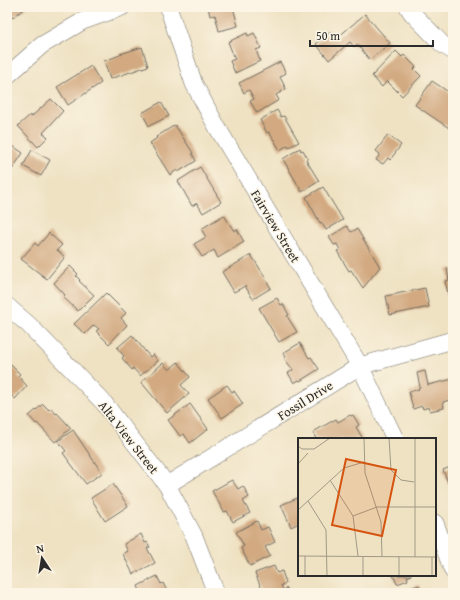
<svg xmlns="http://www.w3.org/2000/svg" width="460" height="600" font-family="'Gentium Book Plus',serif">
<rect width="100%" height="100%" fill="#fcf5e5"/>
<filter id="ink" filterUnits="userSpaceOnUse"><feTurbulence type="fractalNoise" baseFrequency=".025" numOctaves="2"/><feDisplacementMap in="SourceGraphic" scale="8" xChannelSelector="R" yChannelSelector="G"/><feConvolveMatrix kernelMatrix="1 2 1 2 8 2 1 2 1" color-interpolation-filters="sRGB"/></filter>
<filter id="wash" filterUnits="userSpaceOnUse"><feTurbulence type="fractalNoise" baseFrequency=".012" numOctaves="4" result="noise"/><feDisplacementMap in="SourceGraphic" scale="16" xChannelSelector="R" yChannelSelector="G"/><feGaussianBlur stdDeviation="0.9" result="paint"/><feColorMatrix in="noise" values="0 0 0 0 0 0 0 0 0 0 0 0 0 0 0 0 0 1.4 0 .05"/><feComposite in="paint" operator="in"/></filter>
<g filter="url(#wash)">
<rect width="100%" height="100%" fill="#efe2c3"/>
<g id="blocks">
<!-- building -->
<g fill="#d2a980">
<path d="M 7,7 L 27,7 L 9,20 L 7,17 Z"/>
<path d="M 208,7 L 233,7 L 238,26 L 219,31 L 215,15 L 210,16 Z"/>
<path d="M 365,14 L 390,43 L 370,60 L 357,44 L 354,47 L 350,42 L 329,60 L 316,44 L 332,31 L 337,38 Z"/>
<path d="M 247,33 L 248,36 L 254,33 L 261,48 L 256,50 L 260,61 L 235,73 L 230,61 L 235,59 L 228,42 Z"/>
<path d="M 142,47 L 148,66 L 110,79 L 104,61 L 120,55 L 120,54 Z"/>
<path d="M 396,51 L 402,57 L 404,55 L 416,67 L 414,69 L 421,76 L 402,96 L 387,81 L 382,87 L 372,76 Z"/>
<path d="M 280,62 L 286,73 L 280,77 L 286,89 L 276,95 L 279,100 L 257,113 L 250,101 L 254,99 L 249,90 L 244,93 L 239,83 Z"/>
<path d="M 91,66 L 101,83 L 68,105 L 57,87 Z"/>
<path d="M 432,81 L 453,95 L 450,99 L 453,101 L 453,122 L 449,128 L 415,105 Z"/>
<path d="M 51,99 L 63,111 L 43,133 L 48,137 L 38,147 L 18,126 L 30,115 L 31,117 Z"/>
<path d="M 161,102 L 169,116 L 149,126 L 142,113 Z"/>
<path d="M 277,110 L 281,117 L 284,116 L 299,142 L 289,147 L 288,145 L 280,150 L 269,132 L 267,133 L 260,120 Z"/>
<path d="M 175,125 L 193,153 L 192,153 L 196,161 L 178,172 L 177,170 L 170,175 L 150,143 L 157,138 L 156,137 Z"/>
<path d="M 388,135 L 401,145 L 390,160 L 388,158 L 383,164 L 376,160 L 380,154 L 376,151 Z"/>
<path d="M 7,142 L 23,153 L 7,177 Z"/>
<path d="M 300,148 L 301,151 L 303,150 L 308,159 L 306,160 L 319,181 L 302,192 L 283,159 Z"/>
<path d="M 32,150 L 50,160 L 41,176 L 23,166 Z"/>
<path d="M 200,167 L 221,202 L 203,213 L 197,203 L 192,206 L 178,181 Z"/>
<path d="M 323,187 L 343,220 L 326,230 L 321,222 L 320,223 L 306,197 Z"/>
<path d="M 224,215 L 234,231 L 237,229 L 244,242 L 218,258 L 214,250 L 202,257 L 194,244 L 206,237 L 201,229 Z"/>
<path d="M 347,226 L 351,232 L 357,229 L 380,267 L 363,288 L 351,270 L 349,271 L 337,251 L 340,250 L 337,244 L 334,245 L 329,237 Z"/>
<path d="M 49,233 L 62,245 L 57,250 L 65,257 L 47,279 L 21,259 L 35,243 L 38,246 Z"/>
<path d="M 251,255 L 266,278 L 265,279 L 271,288 L 253,299 L 245,286 L 234,292 L 222,272 Z"/>
<path d="M 70,266 L 78,274 L 76,276 L 80,280 L 79,281 L 94,295 L 78,311 L 63,297 L 65,295 L 54,283 Z"/>
<path d="M 453,268 L 453,297 L 449,298 L 445,281 L 449,280 L 447,269 Z"/>
<path d="M 425,288 L 429,307 L 390,315 L 386,296 Z"/>
<path d="M 106,293 L 126,313 L 121,318 L 127,325 L 109,344 L 96,331 L 99,329 L 94,325 L 85,334 L 74,324 Z"/>
<path d="M 277,298 L 281,305 L 283,304 L 289,315 L 287,316 L 297,332 L 279,342 L 259,308 Z"/>
<path d="M 132,335 L 150,357 L 153,354 L 158,361 L 140,376 L 133,368 L 132,370 L 122,358 L 124,356 L 117,348 Z"/>
<path d="M 300,343 L 309,358 L 311,357 L 319,369 L 300,381 L 299,380 L 294,383 L 288,373 L 293,370 L 284,358 L 286,357 L 283,353 Z"/>
<path d="M 8,362 L 20,374 L 18,376 L 27,386 L 15,399 L 7,391 L 7,363 Z"/>
<path d="M 178,362 L 190,377 L 181,385 L 189,394 L 167,413 L 141,382 L 163,363 L 169,370 Z"/>
<path d="M 425,371 L 428,385 L 453,379 L 453,399 L 443,402 L 444,408 L 430,411 L 429,407 L 423,409 L 422,406 L 413,409 L 409,392 L 419,389 L 418,388 L 420,387 L 417,373 Z"/>
<path d="M 227,385 L 232,392 L 234,391 L 243,404 L 222,418 L 208,398 Z"/>
<path d="M 43,404 L 49,410 L 51,408 L 56,414 L 57,413 L 71,428 L 55,442 L 37,423 L 36,424 L 29,416 Z"/>
<path d="M 190,404 L 208,429 L 190,443 L 184,434 L 180,436 L 168,420 Z"/>
<path d="M 350,415 L 351,416 L 353,415 L 359,425 L 356,427 L 363,439 L 316,439 L 313,432 L 336,419 L 338,422 Z"/>
<path d="M 73,430 L 102,473 L 86,484 L 63,453 L 66,451 L 58,441 Z"/>
<path d="M 453,466 L 453,483 L 449,485 L 443,470 Z"/>
<path d="M 232,480 L 238,489 L 243,486 L 249,497 L 243,501 L 250,513 L 233,522 L 227,511 L 224,512 L 212,491 Z"/>
<path d="M 113,484 L 128,506 L 105,521 L 91,498 Z"/>
<path d="M 297,498 L 299,502 L 299,523 L 291,527 L 281,505 Z"/>
<path d="M 257,521 L 261,530 L 268,527 L 275,542 L 265,547 L 270,556 L 250,566 L 241,548 L 244,546 L 236,532 Z"/>
<path d="M 141,534 L 145,543 L 147,542 L 150,547 L 147,548 L 155,563 L 133,574 L 123,554 L 128,551 L 124,544 Z"/>
<path d="M 274,566 L 277,573 L 282,571 L 286,583 L 281,585 L 283,590 L 287,588 L 288,593 L 260,593 L 263,592 L 255,573 Z"/>
<path d="M 393,575 L 412,575 L 407,577 L 408,580 L 397,584 Z"/>
<path d="M 157,576 L 161,584 L 163,583 L 168,593 L 141,593 L 138,586 Z"/>
<path d="M 419,585 L 422,593 L 399,593 L 399,592 Z"/>
</g>
</g>
</g>
<g filter="url(#ink)">
<use href="#blocks" fill-opacity="0" stroke="#706b60" stroke-width="1"/>
<g fill="none" stroke-linecap="round" stroke-linejoin="round">
<!-- minor casing -->
<g stroke="#706b60" stroke-width="18">
<g id="minor">
<path d="M 168,7 L 194,84 L 217,127 L 360,366 L 395,439"/>
<path d="M 408,7 L 412,13 L 442,44 L 453,51"/>
<path d="M 7,76 L 42,45 L 83,21 L 122,7"/>
<path d="M 7,306 L 29,325 L 104,403 L 167,485 L 194,536 L 216,593"/>
<path d="M 167,485 L 360,366 L 453,340"/>
<path d="M 435,523 L 453,571"/>
</g>
</g>
<!-- minor -->
<use href="#minor" stroke="#fff" stroke-width="17"/>
</g>
</g>
<g text-anchor="middle" stroke-width="3" stroke-linejoin="round" paint-order="stroke">
<!-- street labels -->
<g font-size="13" fill="#2b2b2b" stroke="#fcf5e5">
<text transform="translate(276 226) rotate(59)" y="5">Fairview Street</text>
<text transform="translate(305 400) rotate(-32)" y="5">Fossil Drive</text>
<text transform="translate(129 437) rotate(52)" y="5">Alta View Street</text>
</g>
</g>
<!-- overview -->
<g transform="translate(298 438)">
<rect width="138" height="138" fill="#efe2c3"/>
<path fill="none" stroke="#a19986" stroke-width="1" d="M 66,0 L 67,35 L 83,84 L 84,118M 91,0 L 93,32 L 103,42 L 116,44M 117,0 L 117,119M 0,8 L 4,11 L 16,11 L 32,0M 0,26 L 10,15M 32,42 L 55,78 L 60,118M 10,63 L 28,92 L 29,138M 0,72 L 46,30 L 66,24M 55,78 L 79,69 L 138,69M 0,118 L 138,119M 134,119 L 134,138M 7,138 L 7,118M 65,138 L 65,118M 101,138 L 101,118"/>
<path fill="#d5540f" fill-opacity="0.15" stroke="#d5540f" stroke-width="2" d="M 48,21 L 98,32 L 84,98 L 34,87 Z"/>
<rect width="138" height="138" fill="none" stroke="#2b2b2b" stroke-width="2"/>
</g>
<!-- margin -->
<rect width="460" height="600" fill="none" stroke="#fcf5e5" stroke-width="24"/>
<!-- north arrow -->
<g transform="translate(42 558) rotate(348)" stroke="#fcf5e5" stroke-width="3" paint-order="stroke">
<path d="M0-3L7 15L0 10L-7 15Z" fill="#2b2b2b"/>
<text y="-6" font-size="11" font-weight="bold" text-anchor="middle" fill="#2b2b2b">N</text>
</g>
<!-- scale -->
<path d="M310 40v6h123v-6" fill="none" stroke="#2b2b2b" stroke-width="2"/>
<text x="316" y="40" font-size="12" fill="#2b2b2b" stroke="#fcf5e5" stroke-width="3" paint-order="stroke">50 m</text>
</svg>
